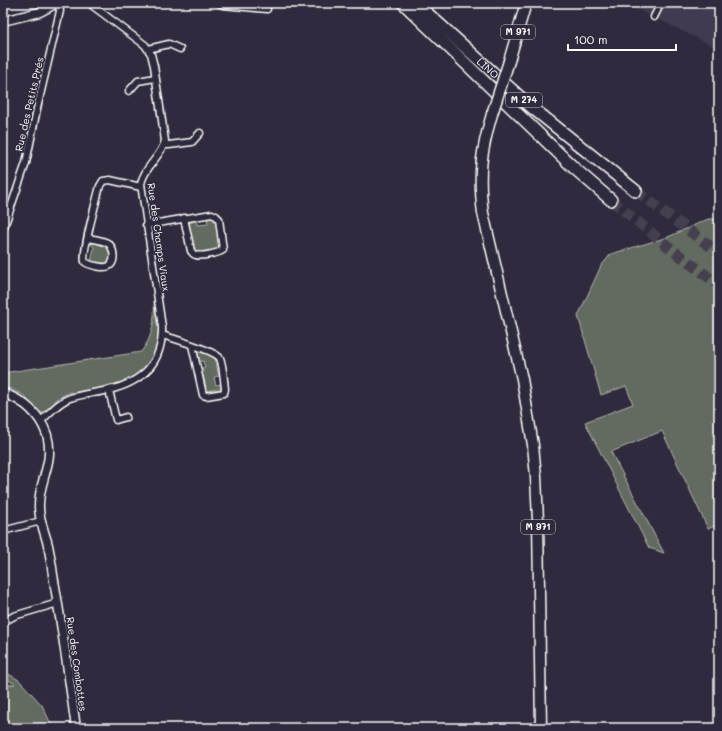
<svg xmlns="http://www.w3.org/2000/svg" width="722" height="731" font-family="Mali,sans-serif">
<rect width="100%" height="100%" fill="#2f2a3d"/>
<filter id="ink" filterUnits="userSpaceOnUse"><feTurbulence type="fractalNoise" baseFrequency=".025" numOctaves="2"/><feDisplacementMap in="SourceGraphic" scale="8" xChannelSelector="R" yChannelSelector="G"/><feConvolveMatrix kernelMatrix="1 2 1 2 8 2 1 2 1" color-interpolation-filters="sRGB"/></filter>
<g filter="url(#ink)">
<!-- built -->
<path fill="#3f3a51" d="M 625,3 L 719,3 L 719,49 Z"/>
<!-- green -->
<g fill="#646a5e" stroke="#b2b4ae">
<path d="M 207,217 L 213,218 L 217,222 L 221,245 L 216,250 L 197,252 L 194,249 L 189,225 L 190,223 L 196,219 L 197,225 L 208,224 Z"/>
<path d="M 708,219 L 719,219 L 719,524 L 708,529 L 662,431 L 611,452 L 664,553 L 649,548 L 585,422 L 633,404 L 626,386 L 601,395 L 578,316 L 601,266 L 611,254 L 668,237 Z"/>
<path d="M 97,242 L 103,244 L 110,251 L 110,260 C 104,265 98,263 91,262 L 94,247 L 90,244 Z"/>
<path d="M 154,301 L 156,301 C 157,311 159,322 159,332 C 157,383 112,385 73,393 L 70,392 L 56,399 L 56,403 C 51,407 45,415 39,412 L 23,395 L 11,389 L 3,388 L 3,373 L 141,352 C 153,337 155,320 154,301 Z"/>
<path d="M 200,352 L 214,356 L 215,358 L 219,376 L 214,377 L 216,385 L 221,384 L 222,389 L 221,391 L 219,389 L 204,391 L 203,388 L 206,387 L 203,375 L 201,376 L 200,370 L 205,368 L 203,361 L 198,362 L 197,354 Z"/>
<path d="M 3,671 L 19,680 L 42,705 L 53,728 L 3,728 L 3,686 L 15,684 L 3,677 Z"/>
</g>
<g fill="none" stroke-linecap="round" stroke-linejoin="round">
<!-- trunk-tunnel -->
<g stroke="#443f50" stroke-width="11" stroke-dasharray="11 5.5" stroke-linecap="butt">
<path d="M 636,191 L 719,253"/>
<path d="M 611,200 L 675,252 L 719,285"/>
</g>
<!-- minor casing -->
<g stroke="#fff" stroke-width="9">
<g id="minor">
<path d="M 219,3 L 223,5 L 267,9"/>
<path d="M 654,17 L 661,3"/>
<path d="M 148,49 L 169,44 L 180,49"/>
<path d="M 129,91 L 138,81 L 155,78"/>
<path d="M 164,145 L 169,145 L 192,142 L 200,133"/>
<path d="M 146,225 L 212,214 L 216,216 L 219,219 L 223,250 C 219,253 201,257 196,255 C 193,255 193,253 191,251 L 184,218"/>
<path d="M 3,230 L 26,163 L 38,104 L 60,11 L 58,3"/>
<path d="M 88,238 C 94,239 104,240 109,244 C 114,249 116,262 109,266 C 105,269 89,265 85,262 C 81,255 97,198 100,186 L 103,181 L 110,180 L 141,187"/>
<path d="M 162,335 C 172,338 215,351 220,358 C 223,365 224,381 225,389 L 224,393 L 206,396 L 203,395 L 192,345"/>
<path d="M 109,390 L 116,420 L 126,417"/>
<path d="M 41,421 C 50,413 58,402 70,398 C 82,394 96,393 109,390 C 142,382 163,363 162,327 L 141,184 C 144,167 161,157 165,141 L 154,66 L 151,54 L 145,45 L 89,3"/>
<path d="M 3,531 L 41,521"/>
<path d="M 3,622 L 14,616 L 58,603"/>
</g>
</g>
<!-- tertiary casing -->
<g stroke="#fff" stroke-width="11">
<g id="tertiary">
<path d="M 3,21 L 40,12 L 57,3"/>
<path d="M 3,393 C 23,400 40,414 47,435 C 55,463 38,481 39,507 C 39,520 45,533 48,545 C 50,555 52,565 53,575 C 62,626 69,677 76,728"/>
</g>
</g>
<!-- primary casing -->
<g stroke="#fff" stroke-width="13">
<g id="primary">
<path d="M 509,61 L 526,3"/>
<path d="M 492,114 C 481,152 478,174 483,213 L 522,379 L 533,445 L 536,477 L 538,520 L 541,728"/>
</g>
</g>
<!-- trunk casing -->
<g stroke="#fff" stroke-width="14">
<g id="trunk">
<path d="M 403,3 L 574,168 L 611,200"/>
<path id="s1" d="M 416,3 L 530,106 L 636,191"/>
</g>
</g>
<!-- minor -->
<use href="#minor" stroke="#2f2a3d" stroke-width="6"/>
<!-- tertiary -->
<use href="#tertiary" stroke="#2f2a3d" stroke-width="8"/>
<!-- primary -->
<use href="#primary" stroke="#2f2a3d" stroke-width="10"/>
<!-- trunk -->
<use href="#trunk" stroke="#2f2a3d" stroke-width="11"/>
<!-- primary-bridge casing -->
<g stroke="#fff" stroke-width="13" stroke-linecap="butt">
<path id="primary-bridge" d="M 492,114 L 509,61"/>
</g>
<!-- primary-bridge -->
<use href="#primary-bridge" stroke="#2f2a3d" stroke-width="10"/>
</g>
</g>
<g text-anchor="middle" stroke-width="3.5" stroke-linejoin="round" paint-order="stroke">
<!-- shield labels -->
<g fill="#2f2a3d" stroke="#c1bfc5" stroke-width="1">
<rect x="501" y="25" width="34" height="14" rx="3"/>
<rect x="506" y="93" width="36" height="14" rx="3"/>
<rect x="521" y="520" width="34" height="14" rx="3"/>
</g>
<g font-size="9" font-weight="bold" fill="#fff">
<text x="518" y="35">M 971</text>
<text x="524" y="103">M 274</text>
<text x="538" y="530">M 971</text>
</g>
<!-- street labels -->
<g font-size="10" fill="#fff" stroke="#2f2a3d">
<text dy="4" stroke="none"><textPath href="#s1" startOffset="97">LINO</textPath></text>
<text transform="translate(29 104) rotate(-77)" y="4">Rue des Petits Prés</text>
<text transform="translate(159 237) rotate(82)" y="4">Rue des Champs Viaux</text>
<text transform="translate(77 664) rotate(82)" y="4">Rue des Combottes</text>
</g>
</g>
<!-- margin -->
<rect width="722" height="731" fill="none" stroke="#2f2a3d" stroke-width="16"/>
<rect x="8" y="8" width="706" height="715" fill="none" stroke="#fff" stroke-width="1.5" filter="url(#ink)"/>
<!-- scale -->
<path d="M568 44v6h108v-6" fill="none" stroke="#ffffff" stroke-width="2"/>
<text x="574" y="44" font-size="12" fill="#ffffff" stroke="#2f2a3d" stroke-width="3" paint-order="stroke">100 m</text>
</svg>
